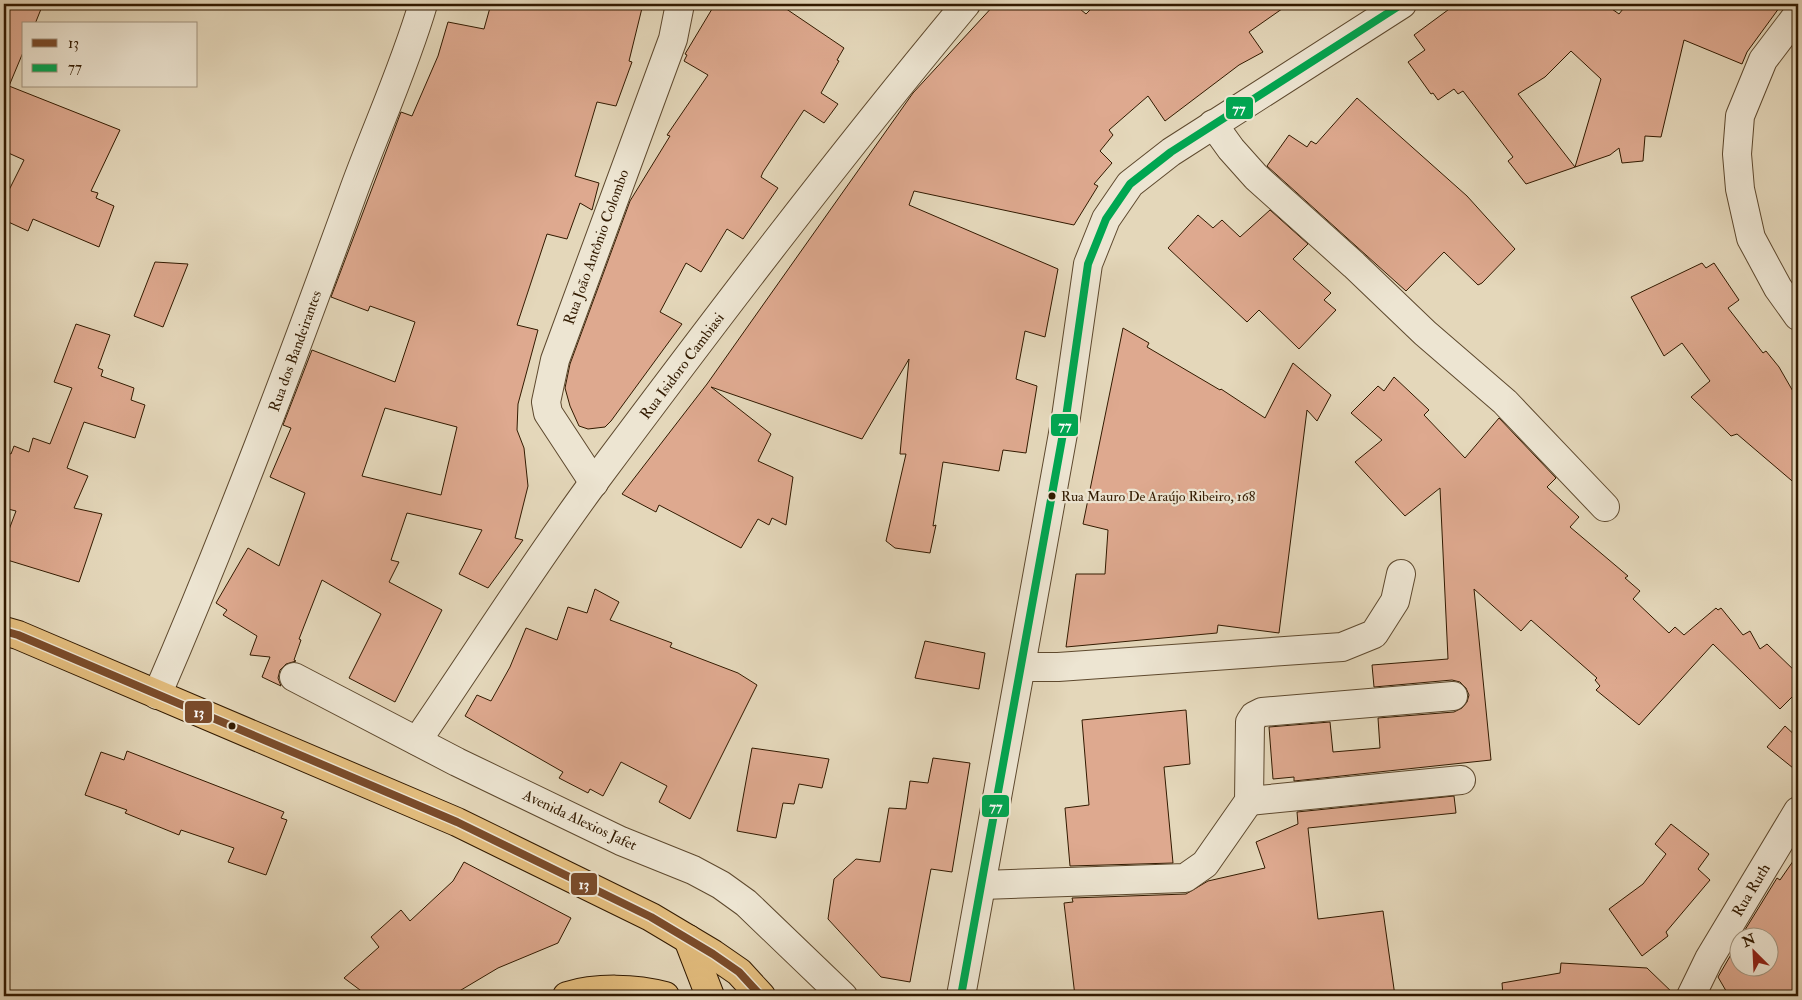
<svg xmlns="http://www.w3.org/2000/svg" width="1802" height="1000" font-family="'IM FELL Double Pica',serif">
<rect width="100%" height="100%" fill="#e4d7ba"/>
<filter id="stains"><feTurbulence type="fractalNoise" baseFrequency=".004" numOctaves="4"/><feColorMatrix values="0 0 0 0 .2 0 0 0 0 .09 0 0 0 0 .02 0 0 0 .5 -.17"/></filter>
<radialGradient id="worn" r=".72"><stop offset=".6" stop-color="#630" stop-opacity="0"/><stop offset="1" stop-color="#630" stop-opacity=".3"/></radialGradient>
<!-- building -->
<g fill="#dea98f" stroke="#321a00" fill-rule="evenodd">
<path d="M 4,4 L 43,4 L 35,24 L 24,24 L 24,50 L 9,86 L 120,130 L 91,191 L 98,193 L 96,198 L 114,206 L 99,247 L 33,219 L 28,231 L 4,220 L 4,200 L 24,160 L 4,151 Z"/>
<path d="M 491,4 L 643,4 L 629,61 L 632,62 L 616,106 L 597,102 L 575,176 L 599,183 L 592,210 L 580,203 L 567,239 L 547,234 L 517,325 L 538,330 L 518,404 L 517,430 L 524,448 L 528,486 L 515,538 L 523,540 L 488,588 L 459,574 L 482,530 L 407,513 L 391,560 L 399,562 L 389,582 L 442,610 L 395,702 L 349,678 L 381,614 L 322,580 L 299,639 L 301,640 L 294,660 L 296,661 L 286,664 L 280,670 L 278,678 L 281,686 L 262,677 L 270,657 L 250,655 L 257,636 L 223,615 L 227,610 L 216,603 L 248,548 L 279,566 L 305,493 L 270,477 L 291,428 L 283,425 L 312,350 L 395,382 L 415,322 L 370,306 L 368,311 L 331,297 L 401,112 L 412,116 L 438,56 L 448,22 L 484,29 ZM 385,408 L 457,427 L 441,495 L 362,476 Z"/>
<path d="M 715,4 L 779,4 L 844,48 L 837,60 L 839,61 L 821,93 L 838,104 L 824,123 L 804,110 L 763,172 L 761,177 L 778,188 L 743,239 L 727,229 L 701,272 L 686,263 L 660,312 L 682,324 L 611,421 L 605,427 L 588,429 L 579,426 L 570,406 L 565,388 L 570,364 L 630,201 L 670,136 L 667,135 L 708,75 L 684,61 L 687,55 L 685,54 Z"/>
<path d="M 995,4 L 1074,4 L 1086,14 L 1096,4 L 1289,4 L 1249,32 L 1263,52 L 1239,65 L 1165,121 L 1148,96 L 1109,130 L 1113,135 L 1100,151 L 1112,163 L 1094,184 L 1098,186 L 1074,225 L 914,191 L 909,205 L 1058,269 L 1045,337 L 1025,331 L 1016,379 L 1037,386 L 1026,453 L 1003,450 L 999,471 L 943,462 L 933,526 L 936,525 L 930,553 L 895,548 L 886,541 L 906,454 L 900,454 L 909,359 L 862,439 L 711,387 L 771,434 L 758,461 L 793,477 L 786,525 L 772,518 L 769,525 L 758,519 L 741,548 L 659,505 L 656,512 L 622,494 L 707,384 L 913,93 Z"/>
<path d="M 1456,4 L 1605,4 L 1619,14 L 1627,4 L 1782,4 L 1747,52 L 1742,64 L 1684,40 L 1661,137 L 1645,136 L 1643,161 L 1622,163 L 1619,148 L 1610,155 L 1526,184 L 1508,161 L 1513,157 L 1463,91 L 1458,94 L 1454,89 L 1438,100 L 1433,93 L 1431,94 L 1408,62 L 1425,50 L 1414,35 ZM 1571,51 L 1601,79 L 1575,167 L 1518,94 L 1545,77 Z"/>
<path d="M 1357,98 L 1467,196 L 1515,249 L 1482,283 L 1478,285 L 1444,252 L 1406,291 L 1267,166 L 1289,135 L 1307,147 L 1311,141 L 1316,144 Z"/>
<path d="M 1270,210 L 1308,244 L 1293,259 L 1331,293 L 1324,300 L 1336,310 L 1299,349 L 1259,310 L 1247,322 L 1168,248 L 1198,215 L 1213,228 L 1222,220 L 1240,237 Z"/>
<path d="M 155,262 L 188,264 L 163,327 L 134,316 Z"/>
<path d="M 1702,263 L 1706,268 L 1714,263 L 1739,300 L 1728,308 L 1763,353 L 1766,351 L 1779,367 L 1798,400 L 1798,486 L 1737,434 L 1731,436 L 1691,397 L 1710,381 L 1682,343 L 1664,356 L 1631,297 Z"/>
<path d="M 76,324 L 110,335 L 98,368 L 103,370 L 101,376 L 134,388 L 131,400 L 145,405 L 135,438 L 84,422 L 67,468 L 88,476 L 74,508 L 102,514 L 79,582 L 4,559 L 4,543 L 16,511 L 4,508 L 4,451 L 11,454 L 14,446 L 29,452 L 33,438 L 50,444 L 72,388 L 54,382 Z"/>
<path d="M 1123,328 L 1149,343 L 1147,347 L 1220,390 L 1221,389 L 1265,418 L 1293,363 L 1331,395 L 1317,421 L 1307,410 L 1279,633 L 1218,625 L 1217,633 L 1066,647 L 1076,574 L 1105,574 L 1108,530 L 1083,524 Z"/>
<path d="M 1394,377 L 1429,410 L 1424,415 L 1465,458 L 1499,418 L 1556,478 L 1547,487 L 1579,517 L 1570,527 L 1628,576 L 1625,578 L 1640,591 L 1633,599 L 1669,633 L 1675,627 L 1684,635 L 1716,608 L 1718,610 L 1721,608 L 1743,635 L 1750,631 L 1760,649 L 1767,644 L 1798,674 L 1798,691 L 1780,709 L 1713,644 L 1639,725 L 1596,690 L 1600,686 L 1595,680 L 1597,678 L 1531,620 L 1521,631 L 1474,589 L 1491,760 L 1294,781 L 1294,777 L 1273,779 L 1269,727 L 1330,722 L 1333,752 L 1380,748 L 1378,718 L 1454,712 L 1462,708 L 1467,702 L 1469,695 L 1466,688 L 1460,682 L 1452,680 L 1374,687 L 1372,665 L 1448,659 L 1440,488 L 1405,516 L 1355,462 L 1382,440 L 1351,413 L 1378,386 L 1384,391 Z"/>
<path d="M 595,589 L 619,602 L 610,620 L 672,643 L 670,647 L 738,673 L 757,685 L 690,819 L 659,802 L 667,786 L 621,762 L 603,796 L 590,789 L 588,793 L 559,778 L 563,772 L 465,716 L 477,695 L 491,701 L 510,667 L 526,628 L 557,640 L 568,607 L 587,613 Z"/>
<path d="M 925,641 L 985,653 L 979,689 L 915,678 Z"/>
<path d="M 1186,710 L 1190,764 L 1164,767 L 1173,863 L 1070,866 L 1065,808 L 1089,805 L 1082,720 Z"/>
<path d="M 1785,726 L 1798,738 L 1798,772 L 1767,747 Z"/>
<path d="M 752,748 L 829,759 L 822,788 L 799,784 L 794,804 L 783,803 L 776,838 L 737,831 Z"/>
<path d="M 127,751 L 284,812 L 281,818 L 287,820 L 266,875 L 228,862 L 234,848 L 181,830 L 179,835 L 125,813 L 127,810 L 85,795 L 101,752 L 124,760 Z"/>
<path d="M 933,758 L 970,763 L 952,872 L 931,869 L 910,982 L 881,977 L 828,919 L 834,879 L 856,859 L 880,862 L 889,808 L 906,809 L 910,781 L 928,783 Z"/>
<path d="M 1454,796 L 1456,813 L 1308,828 L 1318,919 L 1383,911 L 1395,996 L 1075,996 L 1064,903 L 1073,902 L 1072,898 L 1186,894 L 1208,881 L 1265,868 L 1256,842 L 1298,824 L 1297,812 Z"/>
<path d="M 1671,824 L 1709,854 L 1698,869 L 1710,880 L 1666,932 L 1668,936 L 1642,956 L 1609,909 L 1643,884 L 1666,854 L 1655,844 Z"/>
<path d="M 1798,854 L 1798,996 L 1729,996 L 1718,977 L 1740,939 L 1740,968 L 1770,968 L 1770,938 L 1740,938 L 1777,878 L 1780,880 Z"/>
<path d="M 464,862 L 571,918 L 558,943 L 498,968 L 451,996 L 368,996 L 344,978 L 379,947 L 371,937 L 401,910 L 410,921 L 453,881 Z"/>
<path d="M 1561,963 L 1647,968 L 1676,996 L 1503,996 L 1502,983 L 1560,973 Z"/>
</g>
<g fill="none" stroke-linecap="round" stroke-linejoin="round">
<!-- minor casing -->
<g stroke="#5e492e" stroke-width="30">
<g id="minor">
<path d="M 1798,14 L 1763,60 L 1740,116 L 1737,154 L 1740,189 L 1751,238 L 1778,288 L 1798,316"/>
<path d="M 1213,124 L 1231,149 L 1256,177 L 1354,265 L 1425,333 L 1505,402 L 1605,507"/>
<path d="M 594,483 L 548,413 L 546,402 L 555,360 L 673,39 L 680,4"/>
<path d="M 1022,667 L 1058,667 L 1342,647 L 1374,634 L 1395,601 L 1401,574"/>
<path d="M 294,677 L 457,762 L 621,841 L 693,870 L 721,885 L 746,903 L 843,996"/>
<path d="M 157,695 C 228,531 291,363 352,195 C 375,131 404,69 423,4"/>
<path d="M 417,741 C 476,655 532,566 594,482 C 715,320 837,159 966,4"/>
<path d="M 1249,801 L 1461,780"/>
<path d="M 982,885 L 1185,878 L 1205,864 L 1249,801 L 1250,722 L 1254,716 L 1262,712 L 1453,696"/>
<path d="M 961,996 L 1066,417 L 1088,264 L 1106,219 L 1130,184 L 1171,152 L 1402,4"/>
<path d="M 1691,996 L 1709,959 L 1798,811"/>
</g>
</g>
<!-- major casing -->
<g stroke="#321a00" stroke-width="30">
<g id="major">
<path d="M 4,631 L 18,635 L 457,822 L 651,917 L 713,954 L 739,972 L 761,996"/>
<path d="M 688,939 L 710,996"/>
<path d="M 567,996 C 596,987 636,988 665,996"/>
</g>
</g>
<!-- minor -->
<use href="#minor" stroke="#ede5d2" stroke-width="28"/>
<!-- major -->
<use href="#major" stroke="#e2bc7d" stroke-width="28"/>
<!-- bus-1 casing -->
<g stroke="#ede5d2" stroke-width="11">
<path id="bus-1" d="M 4,631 L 18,635 L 457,822 L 651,917 L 713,954 L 739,972 L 761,996"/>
</g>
<!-- bus-2 casing -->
<g stroke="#ede5d2" stroke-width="11">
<path id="bus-2" d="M 961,996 L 1066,417 L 1088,264 L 1106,219 L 1130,184 L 1171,152 L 1402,4"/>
</g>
<!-- bus-1 -->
<use href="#bus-1" stroke="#7a4b2a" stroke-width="8"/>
<!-- bus-2 -->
<use href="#bus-2" stroke="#00a651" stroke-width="8"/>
</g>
<!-- markers -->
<g fill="#321a00" stroke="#ede5d2" stroke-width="2">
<circle cx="1052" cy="496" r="4.5"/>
<circle cx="232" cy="726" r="4.5"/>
</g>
<g text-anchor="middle" stroke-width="4.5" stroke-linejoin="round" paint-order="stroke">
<!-- bus labels -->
<g font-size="14" fill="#321a00" stroke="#ede5d2" text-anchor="start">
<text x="1061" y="501">Rua Mauro De Araújo Ribeiro, 168</text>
</g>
<!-- street labels -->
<g font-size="15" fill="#321a00" stroke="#ede5d2">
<text transform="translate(596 247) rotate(-70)" y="5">Rua João Antônio Colombo</text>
<text transform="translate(295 351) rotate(-70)" y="5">Rua dos Bandeirantes</text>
<text transform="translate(682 366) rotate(-53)" y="5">Rua Isidoro Cambiasi</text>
<text transform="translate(580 820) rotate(25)" y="5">Avenida Alexios Jafet</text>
<text transform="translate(1751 890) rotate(-59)" y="5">Rua Ruth</text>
</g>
</g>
<g stroke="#ede5d2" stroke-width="2">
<rect x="1225" y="96" width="29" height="24" rx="5" fill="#00a651"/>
<rect x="1050" y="413" width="29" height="24" rx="5" fill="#00a651"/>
<rect x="184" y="700" width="29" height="24" rx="5" fill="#7a4b2a"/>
<rect x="981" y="794" width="29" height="24" rx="5" fill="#00a651"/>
<rect x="570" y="872" width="28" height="24" rx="5" fill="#7a4b2a"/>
</g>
<g font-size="14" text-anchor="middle" font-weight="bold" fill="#fff">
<text x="1239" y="113">77</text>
<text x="1065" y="430">77</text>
<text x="199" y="717">13</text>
<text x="996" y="811">77</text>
<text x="584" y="889">13</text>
</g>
<!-- margin -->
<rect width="1802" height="1000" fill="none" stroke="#e4d7ba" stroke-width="20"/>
<rect x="5" y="5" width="1792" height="990" fill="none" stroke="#321a00" stroke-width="2.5"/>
<rect x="10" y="10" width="1782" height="980" fill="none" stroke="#321a00"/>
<!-- legend -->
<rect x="22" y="22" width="175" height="65" fill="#ede5d2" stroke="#a2947e"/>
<rect x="32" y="39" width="25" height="8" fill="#7a4b2a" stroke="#a2947e"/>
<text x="68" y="48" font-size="15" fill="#321a00">13</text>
<rect x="32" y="64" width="25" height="8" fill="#00a651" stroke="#a2947e"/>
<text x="68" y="72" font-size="15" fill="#321a00">77</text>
<!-- north arrow -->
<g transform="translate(1754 952) rotate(336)"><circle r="24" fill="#ede5d2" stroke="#a2947e"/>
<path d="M0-4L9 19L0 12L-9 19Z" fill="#8f2418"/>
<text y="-8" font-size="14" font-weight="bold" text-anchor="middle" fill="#321a00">N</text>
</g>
<rect width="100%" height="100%" filter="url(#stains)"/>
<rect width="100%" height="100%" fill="url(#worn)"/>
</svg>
